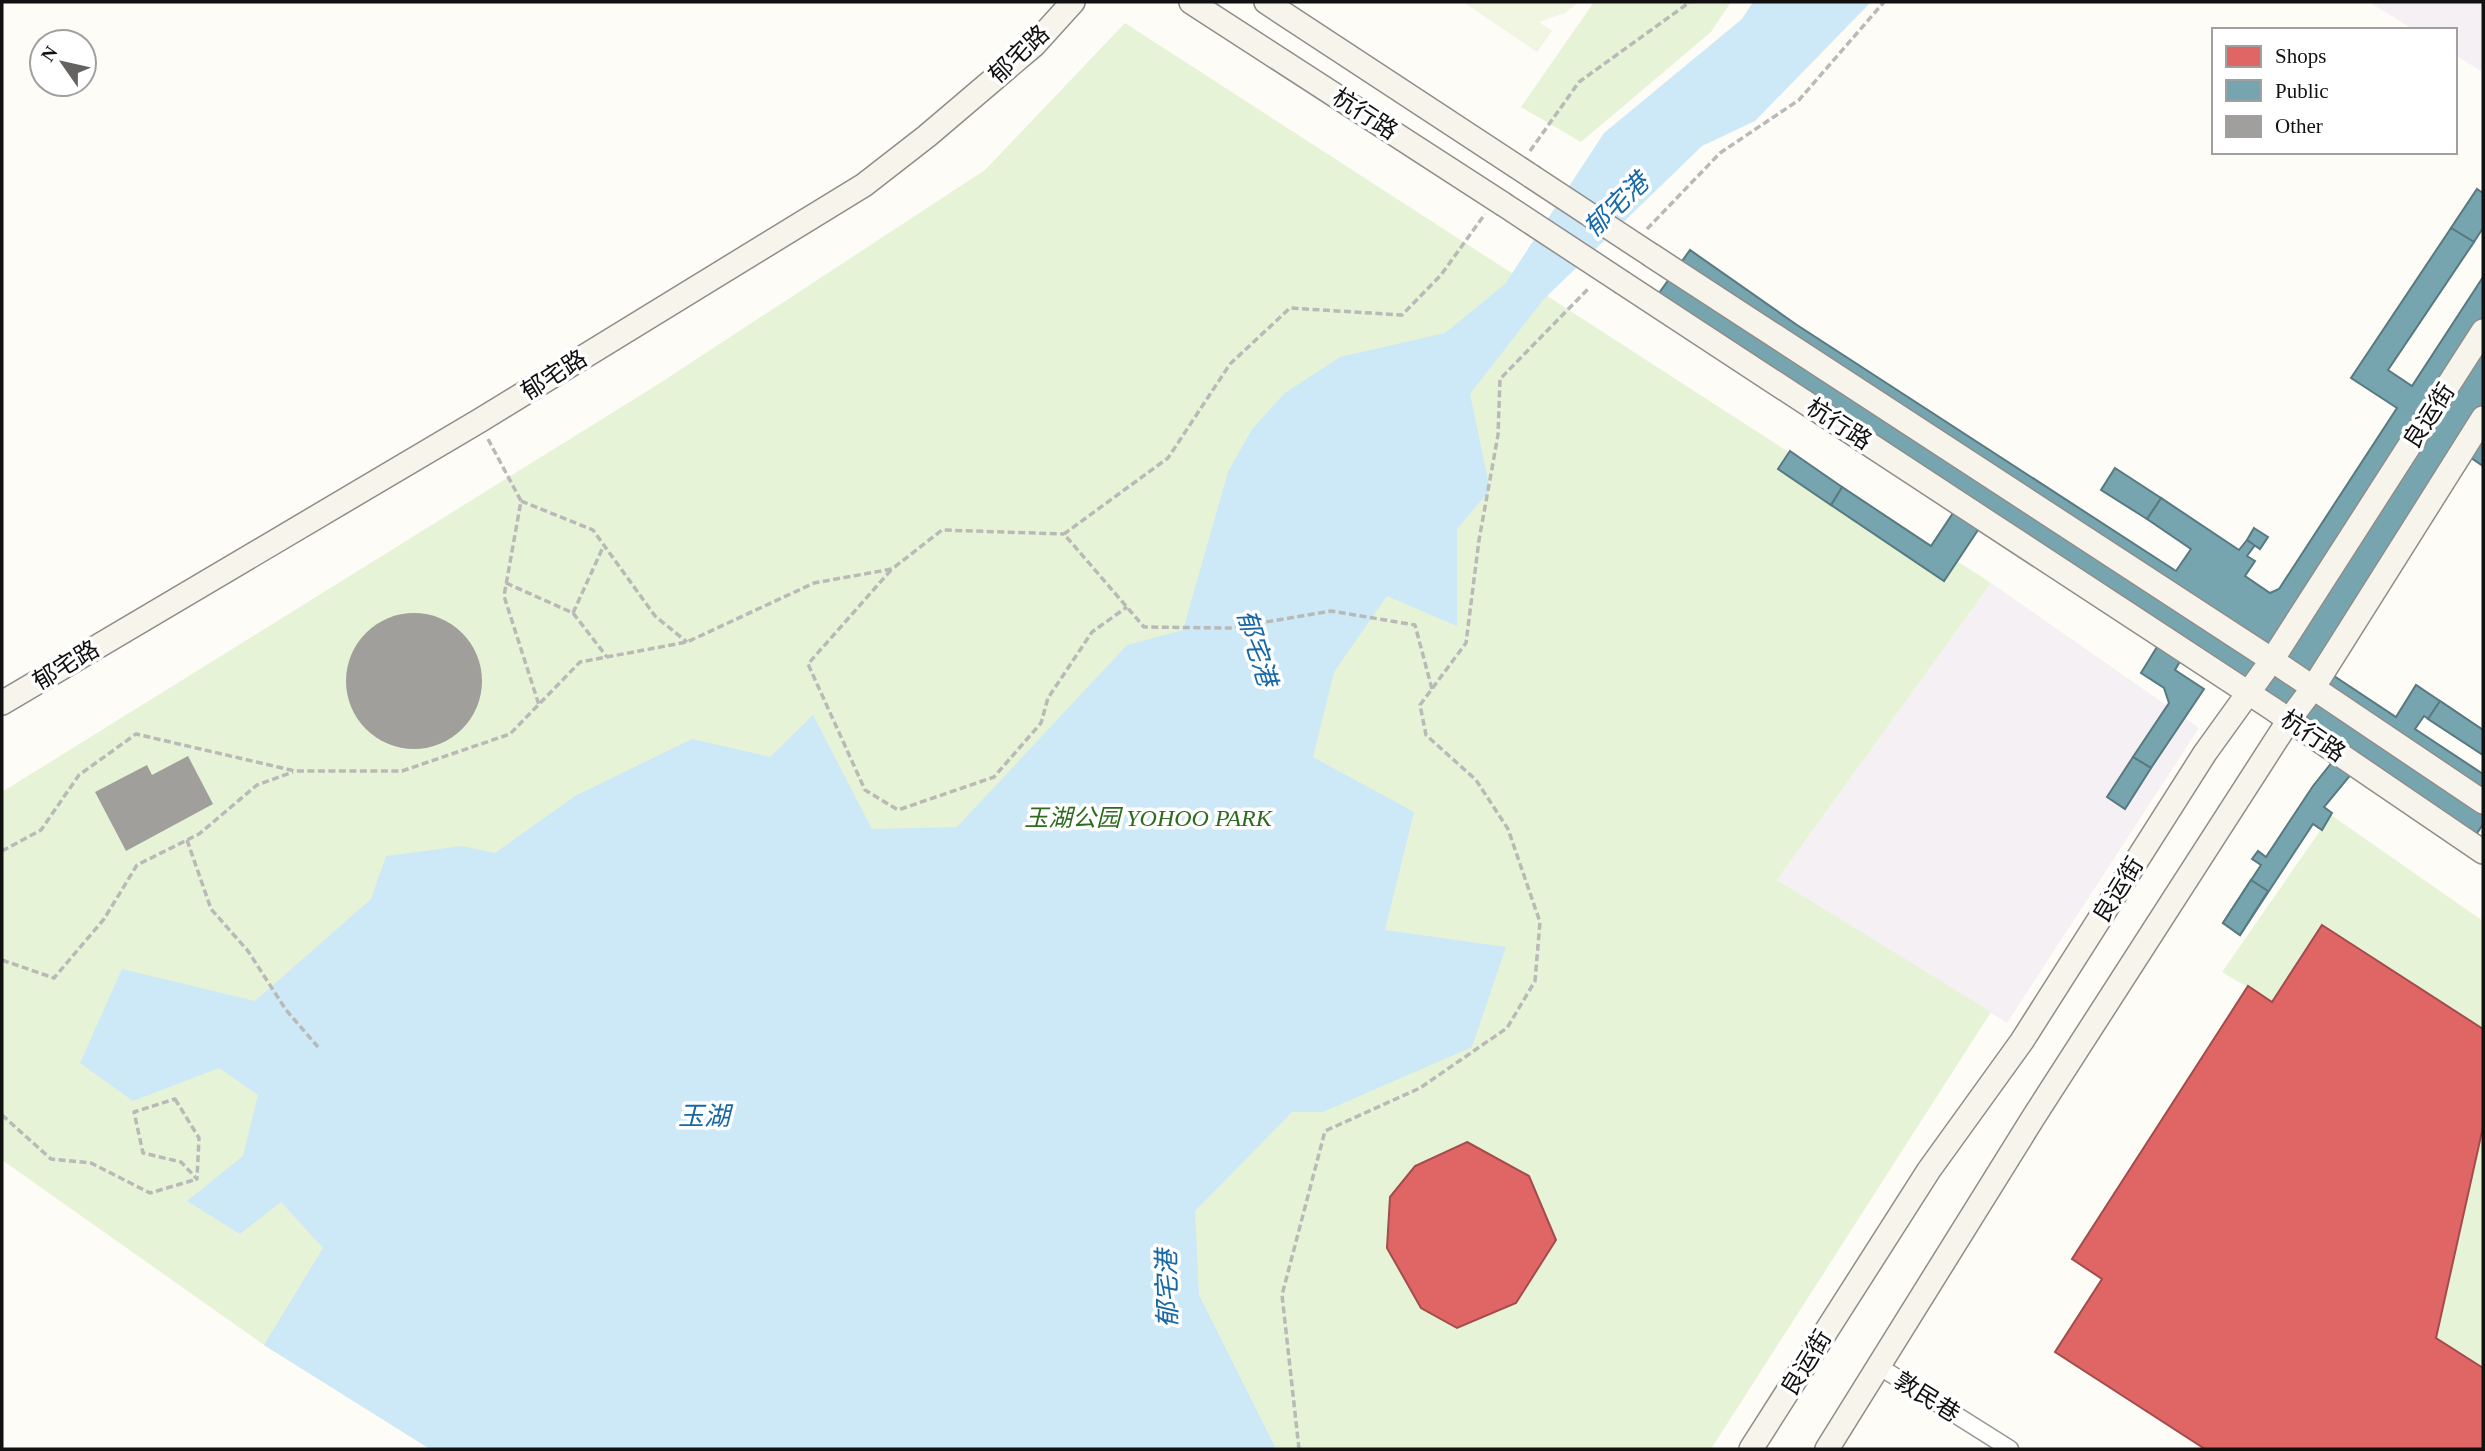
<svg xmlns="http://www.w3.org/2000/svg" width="2485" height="1451" font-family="'Times New Roman','Noto Sans SC',serif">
<rect width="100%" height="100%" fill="#fdfcf7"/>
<!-- industrial -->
<g fill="#f5f0f3">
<path d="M 2369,2 L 2483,2 L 2483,72 L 2455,55 L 2455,30 L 2414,30 Z"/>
<path d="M 1991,583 L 2199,728 L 2007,1023 L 1777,880 Z"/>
</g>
<!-- green -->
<g fill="#e7f3d7">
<path d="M 1594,2 L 1731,2 L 1711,32 L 1581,142 L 1521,107 Z"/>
<path d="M 1125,23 L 1991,583 L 1777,880 L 1991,1012 L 1711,1449 L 430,1449 L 264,1345 L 2,1160 L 2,792 L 657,385 L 985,170 Z"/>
<path d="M 2331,815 L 2483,921 L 2483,1029 L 2322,925 L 2272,1002 L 2222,972 Z"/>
<path d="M 2483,1127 L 2483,1368 L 2436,1338 Z"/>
</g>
<!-- pitch -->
<path fill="#f0f6e1" d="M 1463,2 L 1579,2 L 1565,13 L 1539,22 L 1552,31 L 1537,52 Z"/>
<!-- water -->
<path fill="#cde8f7" d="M 1753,2 L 1871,2 L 1755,121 L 1702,146 L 1543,300 L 1470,394 L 1490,490 L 1457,529 L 1457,626 L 1387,596 L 1334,672 L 1313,757 L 1414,812 L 1385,930 L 1506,947 L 1472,1047 L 1323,1112 L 1292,1112 L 1195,1211 L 1199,1295 L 1276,1449 L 430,1449 L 264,1345 L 323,1248 L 281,1202 L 240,1234 L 187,1201 L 243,1156 L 258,1095 L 219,1068 L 133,1101 L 80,1063 L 122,969 L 255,1001 L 371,899 L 386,856 L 462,846 L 495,853 L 575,796 L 692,739 L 770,757 L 813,715 L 872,829 L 957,827 L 1127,645 L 1183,630 L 1228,472 L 1252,429 L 1285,393 L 1340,357 L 1445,333 L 1505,284 L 1604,133 L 1742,19 Z"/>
<!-- shops -->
<g fill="#e06666" stroke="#a24c4c" stroke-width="2">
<path d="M 2322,925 L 2483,1029 L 2483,1127 L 2436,1338 L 2483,1368 L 2483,1449 L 2205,1449 L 2055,1352 L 2102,1279 L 2072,1259 L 2248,986 L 2272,1002 Z"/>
<path d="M 1467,1142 L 1529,1176 L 1556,1240 L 1516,1303 L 1457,1328 L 1421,1308 L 1387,1248 L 1390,1197 L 1415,1166 Z"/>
</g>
<!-- public -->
<g fill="#76a5af" stroke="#587980" stroke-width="2">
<path d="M 2477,189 L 2483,193 L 2483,228 L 2474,242 L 2451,228 Z"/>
<path d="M 2451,228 L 2474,242 L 2388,370 L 2412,386 L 2483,277 L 2483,466 L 2458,449 L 2316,664 L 2396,717 L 2416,685 L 2483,730 L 2483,755 L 2424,716 L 2415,729 L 2483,774 L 2483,824 L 2467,849 L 2352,773 L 2324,807 L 2332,813 L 2322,830 L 2313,824 L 2240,935 L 2223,923 L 2261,865 L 2252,859 L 2258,851 L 2266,857 L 2313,786 L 2333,761 L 2182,658 L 2175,670 L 2204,689 L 2151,768 L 2133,757 L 2169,703 L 2164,688 L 2141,673 L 2160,642 L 1982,524 L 1944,581 L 1831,505 L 1842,487 L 1931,546 L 1957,507 L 1649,307 L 1690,250 L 1797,325 L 2176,571 L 2191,549 L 2147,519 L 2161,498 L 2239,550 L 2247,540 L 2255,545 L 2247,556 L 2255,561 L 2245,576 L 2270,593 L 2279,589 L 2397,408 L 2351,378 Z"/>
<path d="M 1790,451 L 1842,487 L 1831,505 L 1778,469 Z"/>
<path d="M 2115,468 L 2161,498 L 2147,519 L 2101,490 Z"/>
<path d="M 2254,528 L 2268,537 L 2260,549 L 2247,540 Z"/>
<path d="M 2440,701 L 2483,730 L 2483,755 L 2428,719 Z"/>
<path d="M 2133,757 L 2151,768 L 2125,809 L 2107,797 Z"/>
<path d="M 2251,880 L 2268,891 L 2240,935 L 2223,923 Z"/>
</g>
<!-- building -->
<g fill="#a19f9c">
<circle cx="414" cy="681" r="68"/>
<path d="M 188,756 L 213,804 L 126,851 L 95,792 L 147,765 L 152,775 Z"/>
</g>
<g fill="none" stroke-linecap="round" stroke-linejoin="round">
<!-- street casing -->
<g stroke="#979795" stroke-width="19">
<path id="street" d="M 1880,1367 L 2010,1449"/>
</g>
<!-- secondary casing -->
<g stroke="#8e8d8b" stroke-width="26">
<g id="secondary">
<path d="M 1191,2 L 1503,204"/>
<path d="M 1266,2 L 1531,176"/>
<path d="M 1651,255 L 2272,660 L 2483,802"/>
<path d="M 1623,283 L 2270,707 L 2483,852"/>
<path d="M 2,703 L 479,421 L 864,185 L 927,136 L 1034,45 L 1073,2"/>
<path d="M 1751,1449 L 1929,1170 L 2022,1041 L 2205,753 L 2272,660 L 2483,331"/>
<path d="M 1827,1449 L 2033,1118 L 2289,720 L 2313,688 L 2483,418"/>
</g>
</g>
<!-- path -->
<g stroke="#b9b9b8" stroke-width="3.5" stroke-dasharray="7 3.5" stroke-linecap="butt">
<path d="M 1530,151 L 1579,82 L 1690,2"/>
<path d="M 1647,229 L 1720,153 L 1799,100 L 1884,2"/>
<path d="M 488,439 L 521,501 L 504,596 L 539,705"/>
<path d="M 521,501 L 593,530 L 655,616 L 687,642"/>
<path d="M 891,570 L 808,664 L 865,790 L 898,810 L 994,777 L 1041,723 L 1048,698 L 1092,632 L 1127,607"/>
<path d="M 506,583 L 573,613 L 607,657"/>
<path d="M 573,613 L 604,545"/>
<path d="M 1432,689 L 1415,625 L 1331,611 L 1230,628 L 1144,627 L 1064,534 L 1168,458 L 1230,364 L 1290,308 L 1402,315 L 1441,275 L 1485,214"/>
<path d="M 187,840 L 211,909 L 248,951 L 286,1010 L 318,1047"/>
<path d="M 2,851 L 41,830 L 79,775 L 136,734 L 295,771 L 402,771 L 510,734 L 580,662 L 687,642 L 814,583 L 892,569 L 942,530 L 1064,534"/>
<path d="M 2,960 L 54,978 L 104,919 L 137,865 L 199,834 L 257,785 L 293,772"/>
<path d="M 175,1099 L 199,1138 L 197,1179 L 181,1162 L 143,1153 L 134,1112 Z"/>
<path d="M 2,1115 L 51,1159 L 91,1163 L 150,1193 L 197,1179"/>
<path d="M 1299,1449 L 1282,1295 L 1325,1131 L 1420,1088 L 1507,1028 L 1535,981 L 1540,922 L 1508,829 L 1476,780 L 1426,735 L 1420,705 L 1466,643 L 1479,540 L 1498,435 L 1500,379 L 1590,287"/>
</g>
<!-- street -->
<use href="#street" stroke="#fffffe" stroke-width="16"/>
<!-- secondary -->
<use href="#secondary" stroke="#f6f4eb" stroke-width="23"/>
<!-- secondary-bridge casing -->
<g stroke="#8e8d8b" stroke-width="26" stroke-linecap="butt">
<g id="secondary-bridge">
<path d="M 1531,176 L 1651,255"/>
<path d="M 1503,204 L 1623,283"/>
</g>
</g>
<!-- secondary-bridge -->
<use href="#secondary-bridge" stroke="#f6f4eb" stroke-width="23"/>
</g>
<g text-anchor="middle" stroke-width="7" stroke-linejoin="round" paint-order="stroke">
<!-- street labels -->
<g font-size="24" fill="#111" stroke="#fff">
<text transform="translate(1019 54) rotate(-43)" y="8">郁宅路</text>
<text transform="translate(1365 114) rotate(33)" y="8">杭行路</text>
<text transform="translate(554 375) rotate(-32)" y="8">郁宅路</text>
<text transform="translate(2429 416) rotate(-57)" y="8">良运街</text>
<text transform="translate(1839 424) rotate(33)" y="8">杭行路</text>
<text transform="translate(66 665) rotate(-31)" y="8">郁宅路</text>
<text transform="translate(2313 736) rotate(34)" y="8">杭行路</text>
<text transform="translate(2118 890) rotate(-58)" y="8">良运街</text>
<text transform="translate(1806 1363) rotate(-58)" y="8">良运街</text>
<text transform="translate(1927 1397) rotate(32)" y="8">敦民巷</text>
</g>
<!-- park labels -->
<g font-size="24" font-style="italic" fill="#2f6b1f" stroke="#fff">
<text x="1148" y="826">玉湖公园 YOHOO PARK</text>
</g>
<!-- water labels -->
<g font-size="26" font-style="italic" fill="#1768a6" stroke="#fff">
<text transform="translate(1616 205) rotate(-44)" y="9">郁宅港</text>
<text transform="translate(1257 648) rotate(73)" y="9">郁宅港</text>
<text x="704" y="1125">玉湖</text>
<text transform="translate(1167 1289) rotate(-91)" y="9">郁宅港</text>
</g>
</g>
<!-- border -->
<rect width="2485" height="1451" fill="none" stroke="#111111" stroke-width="7"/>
<!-- legend -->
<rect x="2212" y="28" width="245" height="126" fill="#ffffff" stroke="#a0a0a0" stroke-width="2"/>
<rect x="2226" y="46" width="35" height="21" fill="#e06666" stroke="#a0a0a0" stroke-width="2"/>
<text x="2275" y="63" font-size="21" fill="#111111">Shops</text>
<rect x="2226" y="80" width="35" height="21" fill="#76a5af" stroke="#a0a0a0" stroke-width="2"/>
<text x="2275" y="98" font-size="21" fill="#111111">Public</text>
<rect x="2226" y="116" width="35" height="21" fill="#a19f9c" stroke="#a0a0a0" stroke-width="2"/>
<text x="2275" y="133" font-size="21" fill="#111111">Other</text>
<!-- north arrow -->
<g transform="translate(63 63) rotate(304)"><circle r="33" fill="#ffffff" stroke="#a0a0a0" stroke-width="2"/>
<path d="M0-5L12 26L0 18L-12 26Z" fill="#646362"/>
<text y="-10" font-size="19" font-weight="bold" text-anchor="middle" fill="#111111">N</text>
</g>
</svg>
